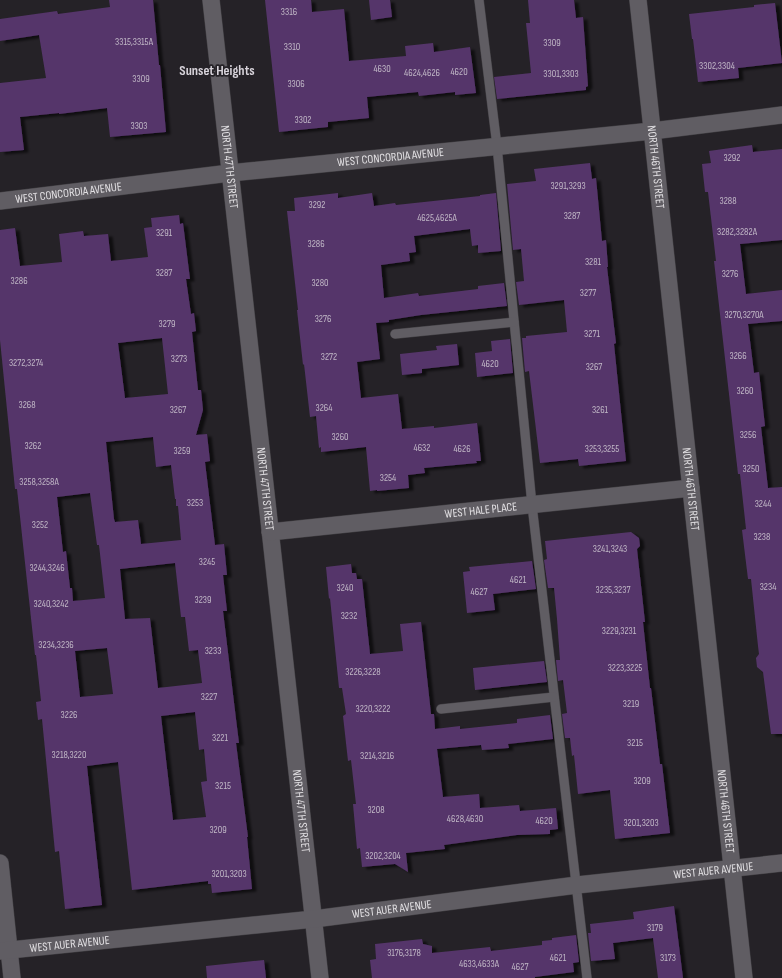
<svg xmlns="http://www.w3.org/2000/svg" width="782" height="978" font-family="'Sofia Sans Condensed',sans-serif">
<defs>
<filter id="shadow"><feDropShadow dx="4.5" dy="2.5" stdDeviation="1" flood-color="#0009"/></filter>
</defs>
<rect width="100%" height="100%" fill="#252227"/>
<!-- building -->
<g fill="#55356a" fill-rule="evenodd" filter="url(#shadow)">
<path d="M 109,0 L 153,0 L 159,65 L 160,65 L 166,132 L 110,137 L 107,108 L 59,114 L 59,113 L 20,117 L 24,150 L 0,152 L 0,83 L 46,78 L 39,35 L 0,41 L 0,19 L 57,11 L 58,14 L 110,7 Z"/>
<path d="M 265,0 L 311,0 L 312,12 L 344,9 L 349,61 L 406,56 L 405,46 L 433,43 L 434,52 L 470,47 L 476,93 L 455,95 L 455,92 L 419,96 L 418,92 L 367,97 L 369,118 L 328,122 L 328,127 L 279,132 Z"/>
<path d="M 369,0 L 390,0 L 392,17 L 371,20 Z"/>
<path d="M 528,0 L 574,0 L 576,18 L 583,17 L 588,86 L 586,87 L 586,90 L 497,99 L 494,77 L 531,73 L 526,23 L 530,23 Z"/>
<path d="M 775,3 L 782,63 L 738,68 L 739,78 L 698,82 L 693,39 L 692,39 L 689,14 L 754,7 L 754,5 Z"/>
<path d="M 752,145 L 753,152 L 782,149 L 782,240 L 740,244 L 746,294 L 782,290 L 782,321 L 748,324 L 754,373 L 759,372 L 765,426 L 761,427 L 768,488 L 782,487 L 782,734 L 771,734 L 763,672 L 757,667 L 756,658 L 759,654 L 758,646 L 751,579 L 748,579 L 742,530 L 746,529 L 740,474 L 738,474 L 714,261 L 716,261 L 708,192 L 705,192 L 702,164 L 711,163 L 709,151 Z"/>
<path d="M 590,163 L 592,179 L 596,178 L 602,241 L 606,240 L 608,267 L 607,267 L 616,343 L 614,344 L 626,461 L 579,466 L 578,459 L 540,463 L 529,371 L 525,372 L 522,338 L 526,338 L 526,336 L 567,332 L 564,300 L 519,305 L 516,282 L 524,281 L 521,249 L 513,250 L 507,184 L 536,181 L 534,169 Z"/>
<path d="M 338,193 L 338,198 L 372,193 L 374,206 L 395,203 L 396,205 L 480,196 L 480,195 L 496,193 L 501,251 L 478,253 L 478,245 L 472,246 L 470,229 L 414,236 L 416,252 L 409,253 L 410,261 L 381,265 L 384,298 L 418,293 L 419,296 L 478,289 L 478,286 L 504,283 L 507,306 L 421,315 L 389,320 L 389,322 L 376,323 L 380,359 L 357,362 L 361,398 L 398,394 L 402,429 L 434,426 L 434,428 L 477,423 L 481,461 L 476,461 L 477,463 L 424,468 L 425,473 L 408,475 L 409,488 L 377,491 L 377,490 L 370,491 L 366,447 L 321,452 L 321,447 L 319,448 L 316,416 L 310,417 L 304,364 L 303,365 L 297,310 L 298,310 L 287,211 L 295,211 L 294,198 Z"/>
<path d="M 179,215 L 180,224 L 183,223 L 190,279 L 186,279 L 191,314 L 194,313 L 196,331 L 192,332 L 198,390 L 201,390 L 203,410 L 196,435 L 207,434 L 210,461 L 205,462 L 215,545 L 224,544 L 227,575 L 223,575 L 227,611 L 223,611 L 236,719 L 239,743 L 236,743 L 248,837 L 247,837 L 252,889 L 212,893 L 211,884 L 208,884 L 208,881 L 132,890 L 118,762 L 87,766 L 102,905 L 65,909 L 59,851 L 55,852 L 42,719 L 38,720 L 36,702 L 41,701 L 36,655 L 35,655 L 17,489 L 15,489 L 0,340 L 0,230 L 15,228 L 20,266 L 62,262 L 59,234 L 83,231 L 84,236 L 108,234 L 111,261 L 148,257 L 144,228 L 152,227 L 151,218 ZM 162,338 L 168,394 L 125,398 L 118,343 ZM 153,437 L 156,467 L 171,465 L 175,499 L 176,499 L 176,506 L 178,506 L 181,540 L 141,544 L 138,520 L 115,522 L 114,519 L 106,442 ZM 90,493 L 97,545 L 99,545 L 105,598 L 73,601 L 72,588 L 70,588 L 66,551 L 63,552 L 57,497 ZM 175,563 L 181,617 L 185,617 L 189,651 L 198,650 L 202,683 L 158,688 L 150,618 L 125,619 L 120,569 ZM 107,648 L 113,694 L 80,697 L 75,651 ZM 195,712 L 199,750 L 204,749 L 207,781 L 201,782 L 206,817 L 173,820 L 161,716 Z"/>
<path d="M 510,339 L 513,373 L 477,377 L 475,353 L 492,351 L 491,341 Z"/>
<path d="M 457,344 L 459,365 L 422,369 L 422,373 L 402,375 L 400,354 L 437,350 L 436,346 Z"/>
<path d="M 631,532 L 639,538 L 640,546 L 637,549 L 645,622 L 643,622 L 650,688 L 651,688 L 660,764 L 662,764 L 670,833 L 615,839 L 610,790 L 578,794 L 574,755 L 572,756 L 570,738 L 565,738 L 562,714 L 567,713 L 563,680 L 558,681 L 556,660 L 560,660 L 557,619 L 554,588 L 548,588 L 544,560 L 547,559 L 545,541 Z"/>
<path d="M 532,561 L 536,589 L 493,594 L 495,610 L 467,613 L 463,572 L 470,571 L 469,567 Z"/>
<path d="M 351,564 L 352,573 L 356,573 L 357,579 L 362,579 L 370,654 L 403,651 L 400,624 L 421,622 L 431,714 L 434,714 L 435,729 L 460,726 L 460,729 L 517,723 L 517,719 L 550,715 L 553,739 L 508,744 L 509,748 L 482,750 L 481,745 L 437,749 L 443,797 L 479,794 L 480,808 L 519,805 L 520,811 L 556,808 L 558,829 L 550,830 L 550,834 L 517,835 L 444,845 L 445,849 L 406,853 L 408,872 L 395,864 L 362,867 L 360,848 L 357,849 L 353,804 L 356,804 L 351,760 L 348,761 L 343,716 L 346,714 L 342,688 L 339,688 L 330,598 L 329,599 L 326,567 Z"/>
<path d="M 544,661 L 547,682 L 475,690 L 473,668 Z"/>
<path d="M 674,906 L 683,978 L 658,978 L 653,938 L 613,943 L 615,959 L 591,961 L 588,933 L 591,933 L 590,924 L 634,919 L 633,912 Z"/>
<path d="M 576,935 L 579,962 L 573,963 L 574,972 L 535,977 L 535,978 L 372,978 L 370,960 L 376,959 L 375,944 L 422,939 L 423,944 L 432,946 L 432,953 L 490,947 L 491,951 L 542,945 L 542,941 L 552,940 L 552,938 Z"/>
<path d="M 264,960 L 266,978 L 207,978 L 206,966 Z"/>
</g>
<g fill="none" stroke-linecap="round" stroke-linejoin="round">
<!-- lane casing -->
<g stroke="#413f43" stroke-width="10">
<g id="lane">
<path d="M 479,0 L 497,146 L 532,505 L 587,978"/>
<path d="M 395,334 L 514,322"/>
<path d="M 441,709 L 554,697"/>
</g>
</g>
<!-- street casing -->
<g stroke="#413f43" stroke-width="18">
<g id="street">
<path id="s1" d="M 211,0 L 320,978"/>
<path id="s2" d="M 638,0 L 744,978"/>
<path id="s3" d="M 0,201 L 230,173 L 652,131 L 782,115"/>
<path id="s4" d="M 270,532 L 691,488"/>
<path d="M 0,863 L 12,978"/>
<path id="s5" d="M 0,951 L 314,919 L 577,885 L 782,863"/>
</g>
</g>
<!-- lane -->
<use href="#lane" stroke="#605d63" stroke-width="9"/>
<!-- street -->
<use href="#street" stroke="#605d63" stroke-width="17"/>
</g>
<g text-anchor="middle" stroke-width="3.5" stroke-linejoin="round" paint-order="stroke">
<!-- number labels -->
<g font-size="10" fill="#c0b7c6">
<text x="289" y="15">3316</text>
<text x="134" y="45">3315,3315A</text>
<text x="552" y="46">3309</text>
<text x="292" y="50">3310</text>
<text x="717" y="69">3302,3304</text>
<text x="382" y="72">4630</text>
<text x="459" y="75">4620</text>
<text x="422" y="76">4624,4626</text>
<text x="561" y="77">3301,3303</text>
<text x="141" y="82">3309</text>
<text x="296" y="87">3306</text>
<text x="303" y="123">3302</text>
<text x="139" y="129">3303</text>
<text x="732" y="161">3292</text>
<text x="568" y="189">3291,3293</text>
<text x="728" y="204">3288</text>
<text x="317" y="208">3292</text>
<text x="572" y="219">3287</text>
<text x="437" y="221">4625,4625A</text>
<text x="737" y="235">3282,3282A</text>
<text x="164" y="236">3291</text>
<text x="316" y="247">3286</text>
<text x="593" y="265">3281</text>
<text x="164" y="276">3287</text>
<text x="730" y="277">3276</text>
<text x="19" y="284">3286</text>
<text x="320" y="286">3280</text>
<text x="588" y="296">3277</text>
<text x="744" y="318">3270,3270A</text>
<text x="323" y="322">3276</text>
<text x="167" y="327">3279</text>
<text x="592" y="337">3271</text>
<text x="738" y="359">3266</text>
<text x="329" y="360">3272</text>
<text x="179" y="362">3273</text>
<text x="26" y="366">3272,3274</text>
<text x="490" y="367">4620</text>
<text x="594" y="370">3267</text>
<text x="745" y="394">3260</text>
<text x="27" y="408">3268</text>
<text x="324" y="411">3264</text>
<text x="178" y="413">3267</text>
<text x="600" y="413">3261</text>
<text x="748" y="438">3256</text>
<text x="340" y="440">3260</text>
<text x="33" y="449">3262</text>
<text x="422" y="451">4632</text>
<text x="462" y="452">4626</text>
<text x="602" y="452">3253,3255</text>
<text x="182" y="454">3259</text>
<text x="751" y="472">3250</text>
<text x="388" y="481">3254</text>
<text x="39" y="485">3258,3258A</text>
<text x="195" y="506">3253</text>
<text x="763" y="507">3244</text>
<text x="40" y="528">3252</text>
<text x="762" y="540">3238</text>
<text x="610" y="552">3241,3243</text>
<text x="207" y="565">3245</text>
<text x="47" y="571">3244,3246</text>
<text x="518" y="583">4621</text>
<text x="768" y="590">3234</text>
<text x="345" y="591">3240</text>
<text x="613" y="593">3235,3237</text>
<text x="479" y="595">4627</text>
<text x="203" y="603">3239</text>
<text x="51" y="607">3240,3242</text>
<text x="349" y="619">3232</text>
<text x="619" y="634">3229,3231</text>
<text x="56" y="648">3234,3236</text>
<text x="213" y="654">3233</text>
<text x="625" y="671">3223,3225</text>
<text x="363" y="675">3226,3228</text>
<text x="209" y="700">3227</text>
<text x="631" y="707">3219</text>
<text x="373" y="712">3220,3222</text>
<text x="69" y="718">3226</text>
<text x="220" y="741">3221</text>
<text x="635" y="746">3215</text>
<text x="69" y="758">3218,3220</text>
<text x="377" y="759">3214,3216</text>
<text x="642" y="784">3209</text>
<text x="223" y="789">3215</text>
<text x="376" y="813">3208</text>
<text x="465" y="822">4628,4630</text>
<text x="544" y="824">4620</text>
<text x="641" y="826">3201,3203</text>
<text x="218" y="833">3209</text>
<text x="383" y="859">3202,3204</text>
<text x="229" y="877">3201,3203</text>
<text x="655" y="931">3179</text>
<text x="404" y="956">3176,3178</text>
<text x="558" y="961">4621</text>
<text x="668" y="961">3173</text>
<text x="479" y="967">4633,4633A</text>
<text x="520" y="970">4627</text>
</g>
<!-- street labels -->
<g font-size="12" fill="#e4e2e5" stroke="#252227">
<text dy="4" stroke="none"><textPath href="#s3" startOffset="393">WEST CONCORDIA AVENUE</textPath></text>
<text dy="4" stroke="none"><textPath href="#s1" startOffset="168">NORTH 47TH STREET</textPath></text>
<text dy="4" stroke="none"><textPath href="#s2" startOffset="168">NORTH 46TH STREET</textPath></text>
<text dy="4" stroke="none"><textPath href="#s3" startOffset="69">WEST CONCORDIA AVENUE</textPath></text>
<text dy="4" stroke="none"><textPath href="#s1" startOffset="492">NORTH 47TH STREET</textPath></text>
<text dy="4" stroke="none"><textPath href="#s2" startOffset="492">NORTH 46TH STREET</textPath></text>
<text dy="4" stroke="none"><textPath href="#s4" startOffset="212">WEST HALE PLACE</textPath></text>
<text dy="4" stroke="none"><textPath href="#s1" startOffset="816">NORTH 47TH STREET</textPath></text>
<text dy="4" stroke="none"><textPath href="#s2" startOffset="816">NORTH 46TH STREET</textPath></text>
<text dy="4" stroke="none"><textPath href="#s5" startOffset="718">WEST AUER AVENUE</textPath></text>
<text dy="4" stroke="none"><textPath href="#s5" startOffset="394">WEST AUER AVENUE</textPath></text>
<text dy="4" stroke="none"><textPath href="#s5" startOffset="70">WEST AUER AVENUE</textPath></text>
</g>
<!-- quarter labels -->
<g font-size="14" font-weight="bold" fill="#d7d3da" stroke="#252227">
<text x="217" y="75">Sunset Heights</text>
</g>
</g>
</svg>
